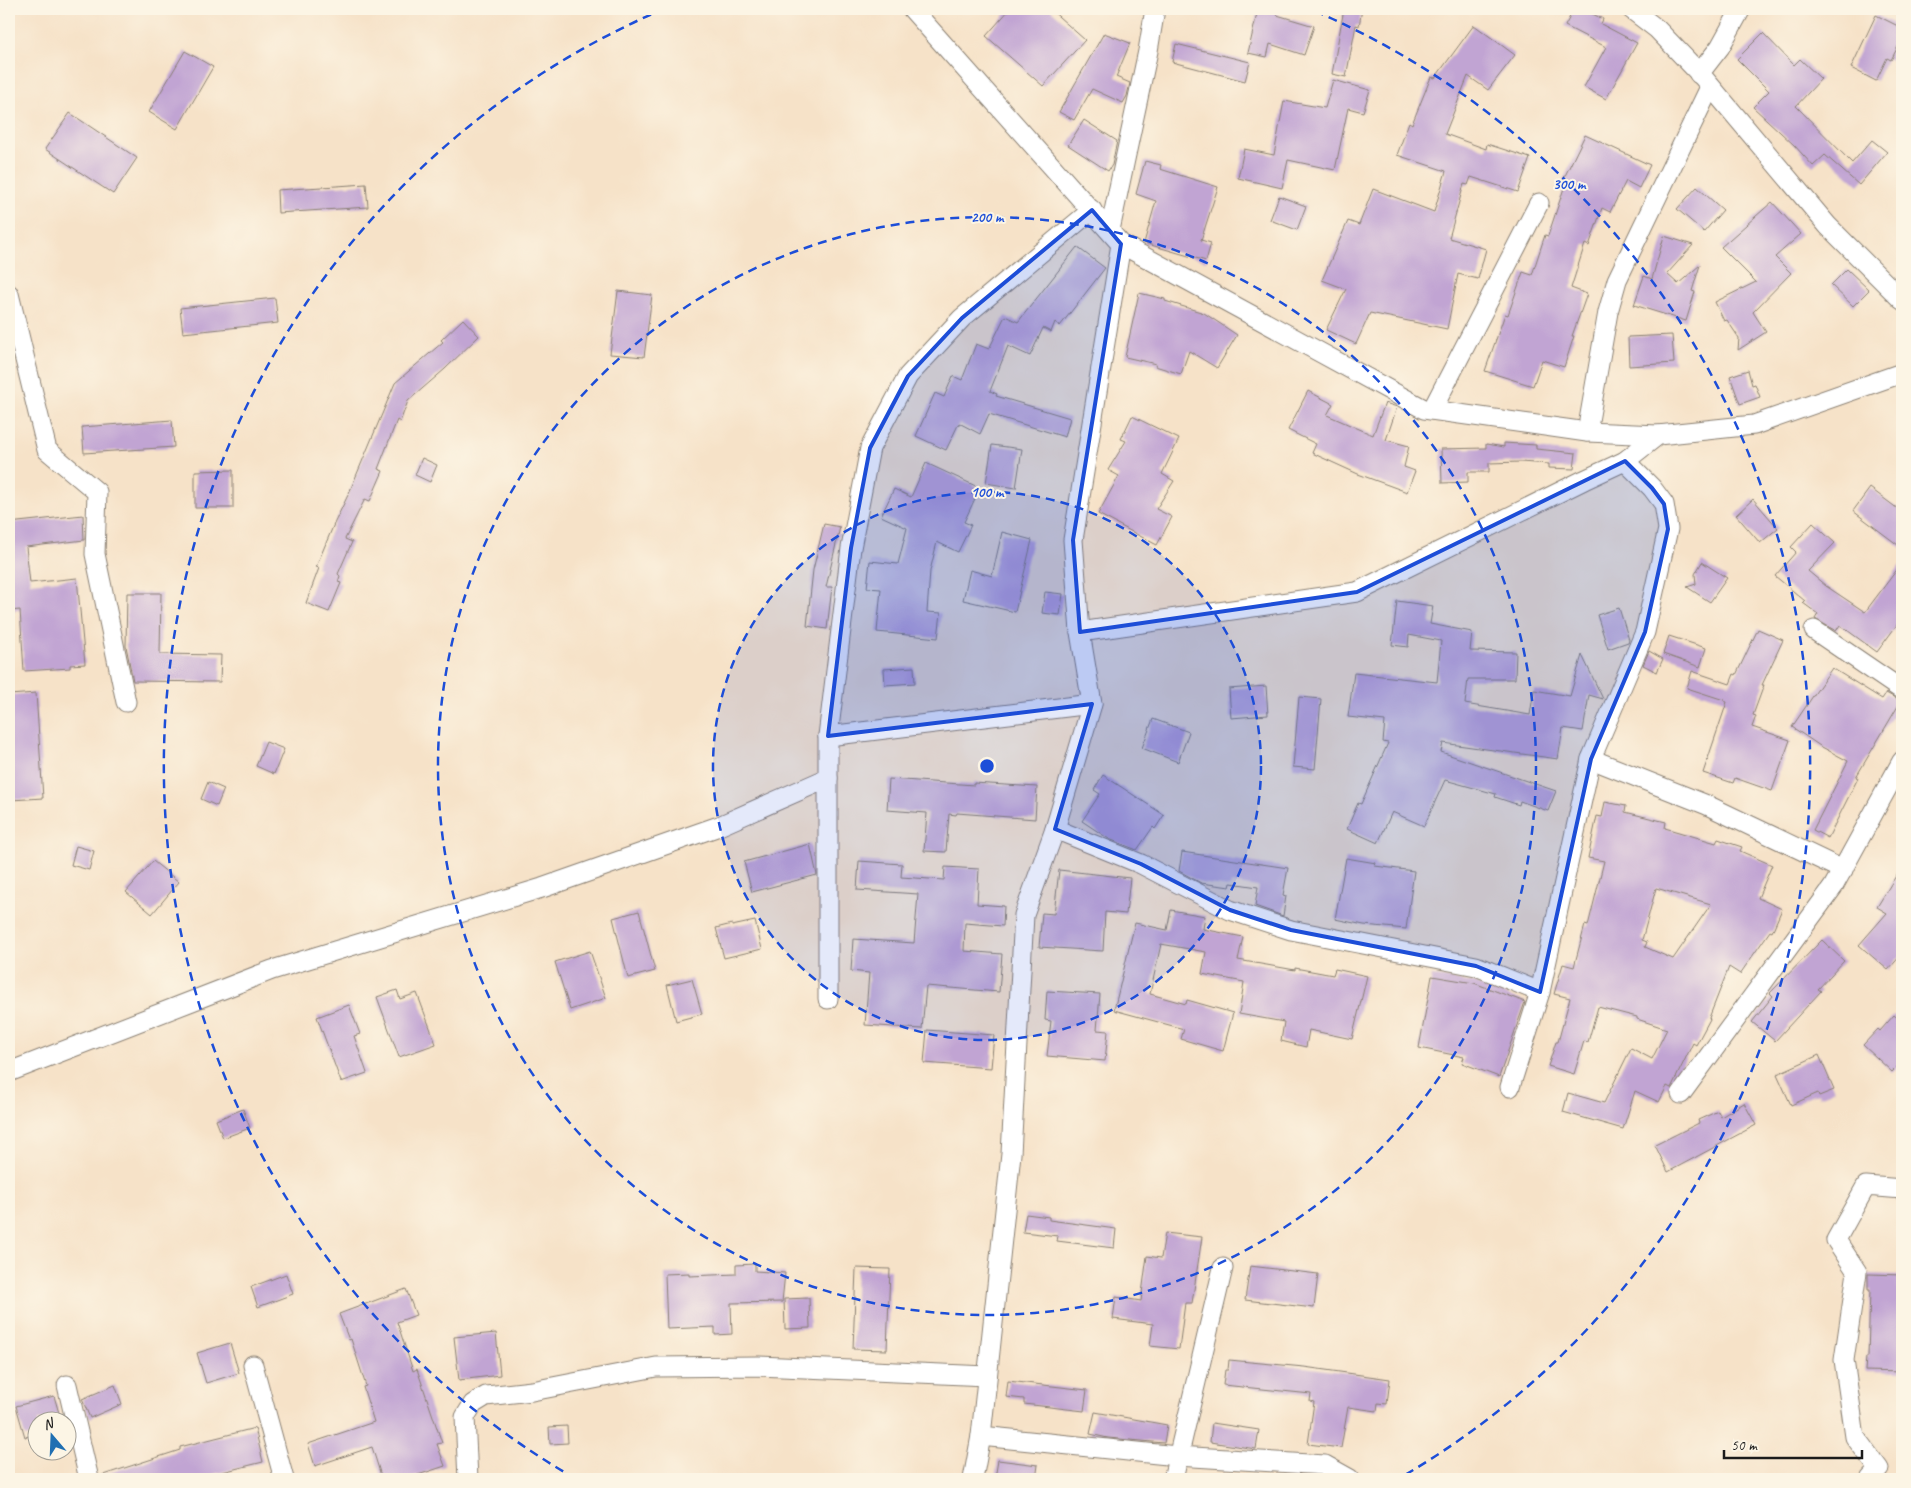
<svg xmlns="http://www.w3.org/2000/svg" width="1911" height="1488" font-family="Caveat,sans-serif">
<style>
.building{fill:#c1a4d3;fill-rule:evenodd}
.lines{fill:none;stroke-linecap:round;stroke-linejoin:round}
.minor-casing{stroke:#897f72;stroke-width:21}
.minor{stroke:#fff;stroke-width:19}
.marked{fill:#1d4ed8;fill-opacity:0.2;stroke:#1d4ed8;stroke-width:4;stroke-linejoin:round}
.ring{fill:none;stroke:#1d4ed8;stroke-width:2.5;stroke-dasharray:9 6}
.centre{fill:#1d4ed8;stroke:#fcf5e5;stroke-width:2.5}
.ring-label{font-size:15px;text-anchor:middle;font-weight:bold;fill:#1d4ed8;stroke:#fcf5e5;stroke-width:4;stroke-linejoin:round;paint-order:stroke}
</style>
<rect width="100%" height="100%" fill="#fcf5e5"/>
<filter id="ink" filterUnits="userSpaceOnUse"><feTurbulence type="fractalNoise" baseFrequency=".02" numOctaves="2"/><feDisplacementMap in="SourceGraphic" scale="10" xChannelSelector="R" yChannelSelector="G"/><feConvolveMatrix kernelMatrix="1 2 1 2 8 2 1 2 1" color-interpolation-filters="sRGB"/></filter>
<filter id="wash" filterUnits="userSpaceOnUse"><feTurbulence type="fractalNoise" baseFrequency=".0096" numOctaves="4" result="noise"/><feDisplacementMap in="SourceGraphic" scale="20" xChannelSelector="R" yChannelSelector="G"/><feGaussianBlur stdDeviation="1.12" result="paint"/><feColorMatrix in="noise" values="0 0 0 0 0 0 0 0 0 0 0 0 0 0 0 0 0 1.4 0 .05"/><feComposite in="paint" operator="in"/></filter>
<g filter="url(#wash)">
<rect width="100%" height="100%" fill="#f6e2c8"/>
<g id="blocks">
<g class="building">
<polygon points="1010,9 1050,9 1085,40 1043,86 986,36"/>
<polygon points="1258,9 1278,9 1277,15 1314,26 1304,55 1270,44 1267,57 1248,53"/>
<polygon points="1344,9 1362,9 1359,26 1356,25 1346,77 1332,74"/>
<polygon points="1574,9 1582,9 1603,19 1601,24 1637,43 1606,99 1584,87 1606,47 1565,26"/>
<polygon points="1876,15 1902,28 1902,39 1891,60 1887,58 1876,81 1851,68"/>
<polygon points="1474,25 1515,55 1488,90 1468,76 1445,134 1486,149 1487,144 1530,158 1518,192 1471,177 1468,185 1464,184 1449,238 1486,249 1478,279 1458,274 1447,329 1370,313 1356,344 1326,330 1346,289 1322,280 1348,221 1359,225 1373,189 1434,212 1446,171 1397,155 1409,122 1412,124 1431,77 1435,78"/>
<polygon points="1104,33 1130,43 1116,77 1130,83 1127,96 1123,103 1092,89 1074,120 1059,112"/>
<polygon points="1763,33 1794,65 1800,59 1821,79 1796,106 1852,163 1872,140 1887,152 1859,185 1825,155 1813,166 1794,145 1753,107 1769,91 1737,59"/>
<polygon points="1176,44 1250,62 1245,81 1172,62"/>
<polygon points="185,51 213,67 177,129 149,112"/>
<polygon points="1333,80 1370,90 1363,112 1348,108 1335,170 1288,160 1282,188 1238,178 1244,149 1274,155 1284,101 1325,108"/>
<polygon points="70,113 137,158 113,194 45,149"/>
<polygon points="1084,120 1117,141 1112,165 1108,171 1068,145"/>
<polygon points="1585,135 1650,165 1639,188 1626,181 1610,212 1602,208 1589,246 1585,244 1571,288 1587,294 1572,336 1574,336 1564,367 1542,360 1533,386 1485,371 1505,314 1508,315 1523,272 1532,275 1545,235 1548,236 1564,188 1560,186"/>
<polygon points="1145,161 1161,165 1160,169 1218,187 1201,240 1211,243 1206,261 1144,243 1156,201 1136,194"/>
<polygon points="366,184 368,207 278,213 277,190"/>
<polygon points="1697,187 1723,210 1704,232 1677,209"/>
<polygon points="1279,196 1306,206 1297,230 1270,220"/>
<polygon points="1772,202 1801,234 1775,257 1791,273 1753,312 1766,332 1738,350 1739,338 1727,320 1724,321 1715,302 1756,282 1721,247"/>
<polygon points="1664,236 1693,245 1667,274 1678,284 1700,265 1692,291 1695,292 1686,321 1634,305 1644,276 1652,279"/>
<polygon points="1077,247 1105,268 1060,326 1055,322 1051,332 1043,328 1030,356 1008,346 990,391 997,394 996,396 1070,418 1065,437 989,414 980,434 959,423 946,450 916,436 935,393 944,397 953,376 962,380 976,344 989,349 1005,316 1018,322"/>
<polygon points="1847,269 1869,290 1853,306 1831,285"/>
<polygon points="618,291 652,295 644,357 610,354"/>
<polygon points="1139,293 1165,299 1165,301 1204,313 1237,335 1217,368 1189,351 1181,374 1155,366 1156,364 1125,357"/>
<polygon points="275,298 278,323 183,333 180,308"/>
<polygon points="463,319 479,336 445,369 408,401 400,422 397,420 378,469 383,471 370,501 365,499 345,539 352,542 338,574 340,576 338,582 341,583 329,612 306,603 319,568 316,567 334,524 349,493 395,383 443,342 441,340"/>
<polygon points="1672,335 1674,363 1629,366 1628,337"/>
<polygon points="1748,370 1752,385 1755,384 1760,397 1740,404 1730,376"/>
<polygon points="1308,391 1333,404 1327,415 1373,435 1385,403 1397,407 1386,440 1409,446 1404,467 1415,471 1407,492 1358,474 1312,453 1316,444 1288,430"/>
<polygon points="1132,416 1179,439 1162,474 1174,481 1156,509 1172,517 1157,545 1098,514 1119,476 1108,470 1126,441 1121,439"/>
<polygon points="172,420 174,447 84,453 82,427"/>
<polygon points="1504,443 1536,445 1536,449 1576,453 1574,469 1549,468 1549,464 1520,462 1489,463 1489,472 1468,472 1468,482 1442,483 1441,449 1486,448 1486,444 1504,447"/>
<polygon points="992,445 1022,449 1016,488 986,483"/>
<polygon points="422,458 437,465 430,482 415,475"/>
<polygon points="926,463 980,488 964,522 971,525 958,552 937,542 930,571 927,612 941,613 938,638 877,632 881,589 867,588 870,561 898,564 907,528 881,516 894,489 911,497"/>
<polygon points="233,470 233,508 195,508 195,471"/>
<polygon points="1870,488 1902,512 1902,548 1853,511"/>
<polygon points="1753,499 1778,528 1760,543 1736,515"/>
<polygon points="83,515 84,540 26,547 30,583 77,578 85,664 70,665 70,668 24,671 20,610 9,611 9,523"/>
<polygon points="1813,523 1835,543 1808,571 1826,586 1865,612 1902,563 1902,618 1877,652 1840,625 1836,631 1815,619 1818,614 1803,603 1805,601 1775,576 1796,552 1791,547"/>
<polygon points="824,524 840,527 826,587 832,587 827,629 807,626 813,570"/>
<polygon points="1002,532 1032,540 1015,612 963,600 970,570 992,576"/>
<polygon points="1702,562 1727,578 1710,602 1687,587 1696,584 1695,574"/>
<polygon points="1045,592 1063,594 1060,615 1042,613"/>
<polygon points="127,593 161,593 160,654 221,655 220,682 133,681 126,646"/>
<polygon points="1397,601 1433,606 1430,624 1472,632 1470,651 1516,652 1515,679 1468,679 1465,704 1530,715 1534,690 1570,696 1582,655 1603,699 1589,695 1583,731 1563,728 1558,759 1443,743 1441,752 1556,791 1548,811 1520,801 1519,805 1495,797 1496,794 1445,780 1424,826 1392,812 1378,843 1347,829 1358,803 1361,804 1388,743 1383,742 1385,721 1348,717 1354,673 1437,682 1441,641 1409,635 1408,647 1392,645"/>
<polygon points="1619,608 1629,640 1628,642 1608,649 1597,615"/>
<polygon points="1758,629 1783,640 1762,685 1764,685 1753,715 1756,716 1752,727 1790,740 1772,791 1735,778 1733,783 1703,773 1727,702 1724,701 1724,700 1687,688 1692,671 1730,684 1734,674 1736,675"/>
<polygon points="1669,636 1706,648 1700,667 1663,654"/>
<polygon points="1649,651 1663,659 1657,672 1643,665"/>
<polygon points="914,667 915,683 885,685 884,669"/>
<polygon points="1832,668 1882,699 1886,693 1901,701 1856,777 1858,778 1828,838 1813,830 1848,761 1820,746 1792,727"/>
<polygon points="1266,686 1268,715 1231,718 1229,689"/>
<polygon points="36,693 43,798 11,800 11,791 9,791 9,695"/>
<polygon points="1299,697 1321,699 1315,769 1293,767"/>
<polygon points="1153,719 1189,732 1178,762 1142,748"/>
<polygon points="266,742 284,749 274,774 256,766"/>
<polygon points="1103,775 1164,815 1155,829 1153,827 1137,850 1109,839 1082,821 1100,794 1094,790"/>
<polygon points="889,779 974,785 974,783 1037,787 1035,819 957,813 956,815 949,814 946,852 924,851 927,813 887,810"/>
<polygon points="208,782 224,789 217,806 201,799"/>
<path d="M1605,802L1626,806L1625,812L1666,822L1665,828L1716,843L1718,839L1742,847L1740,851L1772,865L1758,898L1782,909L1772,932L1770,931L1740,974L1729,967L1709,1018L1710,1019L1696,1045L1693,1043L1671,1088L1667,1086L1659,1102L1635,1091L1623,1129L1563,1112L1568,1093L1604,1103L1631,1048L1652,1059L1667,1029L1637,1019V1017L1598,1007L1588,1042L1584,1041L1574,1074L1548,1066L1556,1042H1558L1570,998L1554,994L1563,964L1574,967L1585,925L1588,926L1604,861L1588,858L1597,816L1602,817ZM1656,888L1711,904L1673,959L1645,947L1647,942L1642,940Z"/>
<polygon points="810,844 817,875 752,892 744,862"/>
<polygon points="76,846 94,851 89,870 71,865"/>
<polygon points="1182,852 1288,868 1283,895 1286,896 1283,916 1255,906 1258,887 1231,883 1230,887 1201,883 1179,871"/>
<polygon points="1346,858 1376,863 1375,866 1414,871 1406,929 1364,925 1335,919"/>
<polygon points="153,861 179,882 152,914 126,892"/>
<polygon points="859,861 902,864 901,877 944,880 945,867 979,869 977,904 1004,906 1003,926 965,923 964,951 1002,954 999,992 926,986 922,1029 865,1025 869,973 851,971 853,939 914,943 918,894 857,890"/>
<polygon points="1902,866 1902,954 1888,970 1859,945 1887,913 1877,907"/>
<polygon points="1059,870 1130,878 1126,914 1105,912 1103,951 1039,947 1042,913 1054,914"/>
<polygon points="1171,910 1205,916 1203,929 1243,937 1238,960 1295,970 1295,968 1333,975 1335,969 1367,976 1352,1039 1309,1030 1306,1047 1281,1041 1284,1022 1239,1014 1244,982 1202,974 1206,952 1161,944 1150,994 1186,1004 1187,1000 1233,1013 1223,1051 1181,1039 1184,1029 1114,1010 1135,923 1167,930"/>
<polygon points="639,911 655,971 628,978 613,918"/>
<polygon points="755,921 762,949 724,958 716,928 732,924 732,926"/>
<polygon points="1822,940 1844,961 1818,989 1821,991 1775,1041 1752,1022 1773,996 1770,993"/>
<polygon points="590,951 606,998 570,1010 555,962"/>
<polygon points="1432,976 1474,983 1525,1002 1499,1077 1462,1063 1464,1057 1419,1048"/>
<polygon points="692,979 702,1014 676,1021 667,985"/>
<polygon points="397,990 400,999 417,993 436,1044 399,1057 377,997"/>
<polygon points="1047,991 1100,994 1097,1030 1108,1031 1105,1061 1047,1056 1051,1021 1045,1020"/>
<polygon points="349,1005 360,1034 354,1036 367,1073 341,1082 317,1017"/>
<polygon points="1894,1015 1902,1022 1902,1062 1892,1072 1863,1045 1878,1029 1880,1031"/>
<polygon points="927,1030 994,1035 991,1068 924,1063"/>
<polygon points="1819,1055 1834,1090 1819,1096 1818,1093 1791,1105 1777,1074"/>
<polygon points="1744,1103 1756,1125 1668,1172 1655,1145 1699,1123 1698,1120 1718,1111 1721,1117"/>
<polygon points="243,1109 250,1128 223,1138 216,1120"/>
<polygon points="1026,1214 1049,1217 1049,1220 1116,1229 1114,1248 1057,1241 1058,1236 1023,1232"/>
<polygon points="1165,1233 1202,1237 1192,1303 1185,1303 1179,1349 1150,1346 1153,1324 1113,1319 1116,1297 1141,1301 1147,1256 1161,1258"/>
<polygon points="755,1264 755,1271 785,1273 782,1302 731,1303 732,1334 715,1335 715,1327 667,1329 665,1274 689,1273 689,1276 736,1274 736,1265"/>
<polygon points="1250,1266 1318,1274 1314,1308 1245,1300"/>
<polygon points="856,1268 890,1269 887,1350 853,1349"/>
<polygon points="286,1274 293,1294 258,1307 251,1287"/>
<polygon points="1868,1274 1902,1275 1902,1372 1865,1371 1866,1357 1868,1357 1870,1290 1868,1290"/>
<polygon points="406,1289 416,1315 397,1322 413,1371 417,1369 442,1443 437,1444 445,1466 406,1479 382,1479 372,1447 315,1466 308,1444 374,1422 363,1387 366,1386 351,1339 349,1340 339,1314"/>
<polygon points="809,1298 810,1328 785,1329 784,1299"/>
<polygon points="496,1333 500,1375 459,1380 454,1337"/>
<polygon points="230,1343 239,1373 206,1383 197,1353"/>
<polygon points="1229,1360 1304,1367 1390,1379 1387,1404 1378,1403 1377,1411 1348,1407 1341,1448 1308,1444 1314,1402 1310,1401 1311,1394 1223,1385 1225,1370 1228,1370"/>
<polygon points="1008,1381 1087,1390 1084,1411 1024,1404 1024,1399 1006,1397"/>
<polygon points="115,1385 122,1404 90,1418 82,1399"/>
<polygon points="54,1396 61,1420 38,1420 38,1434 25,1437 16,1406"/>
<polygon points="1095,1412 1167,1425 1164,1443 1108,1438 1090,1434"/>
<polygon points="1212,1423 1259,1430 1256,1449 1210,1442"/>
<polygon points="567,1426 568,1443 550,1444 549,1427"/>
<polygon points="255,1428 263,1462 194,1479 100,1479 100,1476 180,1450 180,1447"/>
<polygon points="998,1460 1038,1465 1036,1479 995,1479"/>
</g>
</g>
</g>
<g filter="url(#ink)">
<use href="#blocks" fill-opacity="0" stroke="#897f72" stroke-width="1"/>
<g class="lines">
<g class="minor-casing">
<g id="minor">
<polyline points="912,9 1121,244 1424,409 1587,432 1658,435 1754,425 1902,373"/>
<polyline points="1631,9 1657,29 1702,76 1828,226 1902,300"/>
<polyline points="1699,74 1720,47 1741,9"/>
<polyline points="1110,230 1148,51 1155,9"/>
<polyline points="9,294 47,450 97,492 95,554 126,702"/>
<polyline points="1432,410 1539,203"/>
<polyline points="1587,432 1608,312 1617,280 1710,87"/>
<polyline points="1814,630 1902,690"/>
<polyline points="1080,632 1357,592 1584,480 1625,461 1658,435"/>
<polyline points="828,736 1092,704"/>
<polyline points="1591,759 1707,805 1843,870"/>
<polyline points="1055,829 1141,864 1230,910 1291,930 1476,966 1540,992"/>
<polyline points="828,999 828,736 851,548 870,448 908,376 962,318 1092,210"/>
<polyline points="9,1072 272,970 542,888 719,826 828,778"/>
<polyline points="1510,1087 1540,992 1591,759 1645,632 1668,529 1664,504 1652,488 1625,461"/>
<polyline points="1681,1094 1833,887 1902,761"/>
<polyline points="253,1365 284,1479"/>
<polyline points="67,1385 89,1479"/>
<polyline points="981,1436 1011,1154 1024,915 1055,829 1092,704 1080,632 1073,540 1121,244"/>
<polyline points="468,1479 465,1417 473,1404 486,1396 532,1391 656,1367 759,1366 987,1376"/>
<polyline points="973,1479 981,1436 1177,1456 1325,1465 1350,1479"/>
<polyline points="1173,1479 1223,1268"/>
<polyline points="1870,1479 1879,1469 1855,1437 1844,1360 1857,1272 1836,1240 1866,1186 1902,1189"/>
</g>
</g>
<use href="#minor" class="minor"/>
</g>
</g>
<path class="marked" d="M1092,210L1121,244L1073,540L1080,632L1357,592L1625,461L1652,488L1664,504L1668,529L1645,632L1591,759L1540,992L1476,966L1291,930L1230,910L1141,864L1055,829L1092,704L828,736L851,548L870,448L908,376L962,318Z"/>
<circle cx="987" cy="766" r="274" fill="#1d4ed8" fill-opacity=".12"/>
<g class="ring">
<circle cx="987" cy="766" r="274"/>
<circle cx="987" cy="766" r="549"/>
<path d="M576 1479A823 823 0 0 1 659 11M1315 11A823 823 0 0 1 1398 1479"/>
</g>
<circle cx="987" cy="766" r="8" class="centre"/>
<g class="ring-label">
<text x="1569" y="189">300 m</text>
<text x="987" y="222">200 m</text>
<text x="987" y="497">100 m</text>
</g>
<rect width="1911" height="1488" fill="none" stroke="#fcf5e5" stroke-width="30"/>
<g transform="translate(52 1436) rotate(341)"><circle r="24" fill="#fcf5e5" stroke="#a29e95"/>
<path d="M0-4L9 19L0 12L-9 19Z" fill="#1f6fb2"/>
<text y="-8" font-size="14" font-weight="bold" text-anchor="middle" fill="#1c1c1c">N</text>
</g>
<path d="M1724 1450v8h138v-8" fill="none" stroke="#1c1c1c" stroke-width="2.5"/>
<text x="1731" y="1450" font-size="15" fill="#1c1c1c" stroke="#fcf5e5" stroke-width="4" paint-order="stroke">50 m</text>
</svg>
